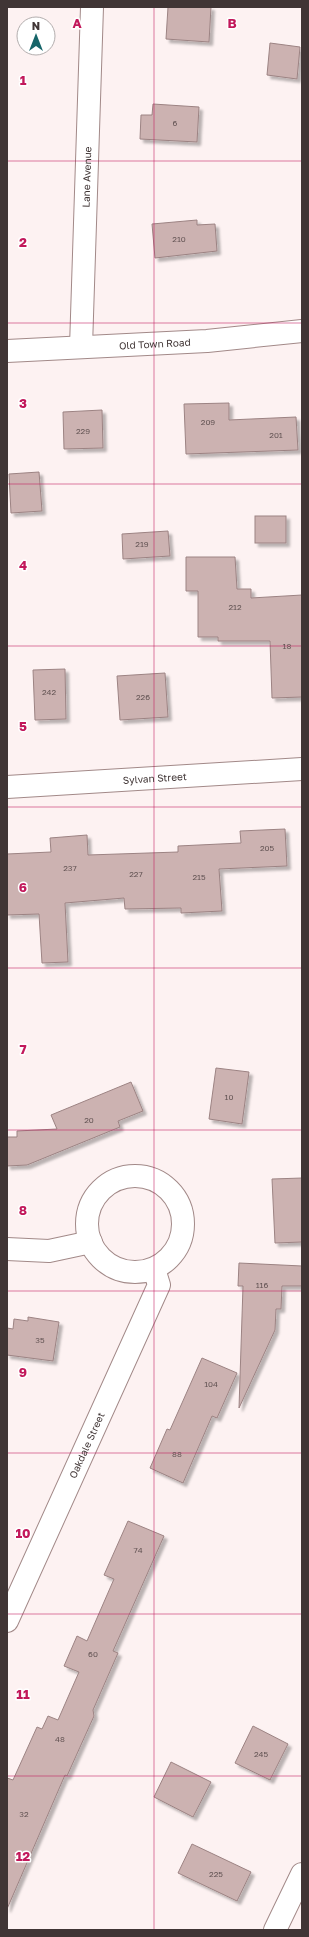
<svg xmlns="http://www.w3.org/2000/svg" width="309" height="1937" font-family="'Golos Text',sans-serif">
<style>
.building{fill:#ccb2b1;stroke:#9c8383;filter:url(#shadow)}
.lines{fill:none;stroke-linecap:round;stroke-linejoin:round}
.minor-casing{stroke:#a28988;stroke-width:24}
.major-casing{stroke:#a28988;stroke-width:24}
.minor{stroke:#fff;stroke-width:22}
.major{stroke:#fff;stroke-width:22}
.grid{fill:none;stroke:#c2185b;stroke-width:1;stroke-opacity:0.55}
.labels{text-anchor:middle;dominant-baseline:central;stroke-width:3;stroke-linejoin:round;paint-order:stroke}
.number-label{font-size:8px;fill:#635454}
.street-label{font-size:10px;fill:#403535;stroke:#fff}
.grid-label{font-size:13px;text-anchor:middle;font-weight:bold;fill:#c2185b;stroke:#fff;stroke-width:3;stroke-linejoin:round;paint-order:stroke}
</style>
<defs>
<filter id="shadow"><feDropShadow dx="3.5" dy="3.5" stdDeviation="1" flood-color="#0004"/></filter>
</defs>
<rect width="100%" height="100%" fill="#fdf2f2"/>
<g class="building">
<polygon points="168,7 211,7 209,42 166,39"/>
<polygon points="270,43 300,47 297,79 267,75"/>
<polygon points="153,104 199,107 197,142 140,139 141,115 152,115"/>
<polygon points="197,220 197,225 215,224 217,251 155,258 152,224"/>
<polygon points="229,403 229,420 296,417 298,450 186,454 184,404"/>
<polygon points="102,410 103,448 64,449 63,412"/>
<polygon points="39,472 42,511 11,513 9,474"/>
<rect x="255" y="516" width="31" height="27"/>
<polygon points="168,531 170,556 123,559 122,534"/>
<polygon points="186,557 235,557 237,589 251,589 251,598 302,595 302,697 272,698 270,641 218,641 218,637 198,637 198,591 186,591"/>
<polygon points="65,669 66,719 35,720 33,670"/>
<polygon points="165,673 168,717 120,720 117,676"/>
<polygon points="285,829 287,866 219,869 222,911 181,913 181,908 125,909 124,898 65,903 68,962 42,963 39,914 7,915 7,854 51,852 50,838 87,835 88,855 178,852 178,846 241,843 240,831"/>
<polygon points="216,1068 249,1072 242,1124 209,1119"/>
<polygon points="131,1082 143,1111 118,1121 120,1127 27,1165 7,1166 7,1137 17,1137 17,1131 57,1129 51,1115"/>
<polygon points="302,1178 302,1242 275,1243 272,1179"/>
<polygon points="239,1263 302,1266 302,1286 282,1286 281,1309 276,1309 275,1330 239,1408 243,1286 238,1286"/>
<polygon points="28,1317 59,1322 53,1361 7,1355 7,1328 13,1329 14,1319 28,1321"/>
<polygon points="202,1358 237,1373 217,1418 212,1416 183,1483 150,1468 167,1429 170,1430"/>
<polygon points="128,1521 164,1536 113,1651 118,1653 93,1710 94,1716 67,1776 65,1775 7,1909 7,1778 13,1780 37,1727 42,1729 48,1716 58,1720 79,1672 64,1666 77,1636 87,1641 114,1579 104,1575"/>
<polygon points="253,1726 288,1744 270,1780 235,1763"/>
<polygon points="171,1762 211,1782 193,1817 154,1797"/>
<polygon points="192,1844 251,1872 237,1901 178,1873"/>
</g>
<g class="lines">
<g class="minor-casing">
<g id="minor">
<path id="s1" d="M81,347L92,7"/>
<path id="s2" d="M7,787L302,769"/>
<circle cx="135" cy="1224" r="48"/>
<polyline points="7,1249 49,1251 91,1242"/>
<path id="s3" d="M7,1621L159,1285L154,1269"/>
<polyline points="275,1930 302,1874"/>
</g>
</g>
<g class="major-casing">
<g id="major">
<path id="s4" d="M7,351L207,341L302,331"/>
</g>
</g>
<use href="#minor" class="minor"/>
<use href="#major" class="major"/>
</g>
<path class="grid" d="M154,7V1930M7,161H302M7,323H302M7,484H302M7,646H302M7,807H302M7,968H302M7,1130H302M7,1291H302M7,1453H302M7,1614H302M7,1776H302"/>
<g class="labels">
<g class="number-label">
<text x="175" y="123">6</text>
<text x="179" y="239">210</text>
<text x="208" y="422">209</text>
<text x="83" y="431">229</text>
<text x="276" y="435">201</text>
<text x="142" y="544">219</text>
<text x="235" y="607">212</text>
<text x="287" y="646">18</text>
<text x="49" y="692">242</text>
<text x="143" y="697">226</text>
<text x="267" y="848">205</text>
<text x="70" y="868">237</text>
<text x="136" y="874">227</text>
<text x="199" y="877">215</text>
<text x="229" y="1097">10</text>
<text x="89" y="1120">20</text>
<text x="262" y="1285">116</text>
<text x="40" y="1340">35</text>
<text x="211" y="1384">104</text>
<text x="177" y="1454">88</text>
<text x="138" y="1550">74</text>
<text x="93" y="1654">60</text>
<text x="60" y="1739">48</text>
<text x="261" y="1754">245</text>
<text x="24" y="1814">32</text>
<text x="216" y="1874">225</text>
</g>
<g class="street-label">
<text stroke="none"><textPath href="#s1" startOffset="170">Lane Avenue</textPath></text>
<text stroke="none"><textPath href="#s4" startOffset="148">Old Town Road</textPath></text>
<text stroke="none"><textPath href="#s2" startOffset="148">Sylvan Street</textPath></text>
<text stroke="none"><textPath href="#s3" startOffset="193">Oakdale Street</textPath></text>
</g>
</g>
<g class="grid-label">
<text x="77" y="28">A</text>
<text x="232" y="28">B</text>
<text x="23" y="85">1</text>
<text x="23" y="247">2</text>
<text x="23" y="408">3</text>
<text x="23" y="570">4</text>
<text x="23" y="731">5</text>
<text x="23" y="892">6</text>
<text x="23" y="1054">7</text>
<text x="23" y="1215">8</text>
<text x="23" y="1377">9</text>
<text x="23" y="1538">10</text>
<text x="23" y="1699">11</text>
<text x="23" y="1861">12</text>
</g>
<rect width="309" height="1937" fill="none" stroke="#403535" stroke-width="16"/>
<g transform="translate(36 36)"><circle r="19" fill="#ffffff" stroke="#b3aeae"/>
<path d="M0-3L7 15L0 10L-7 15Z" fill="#166569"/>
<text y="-6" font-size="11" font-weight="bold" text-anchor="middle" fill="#403535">N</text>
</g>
</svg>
